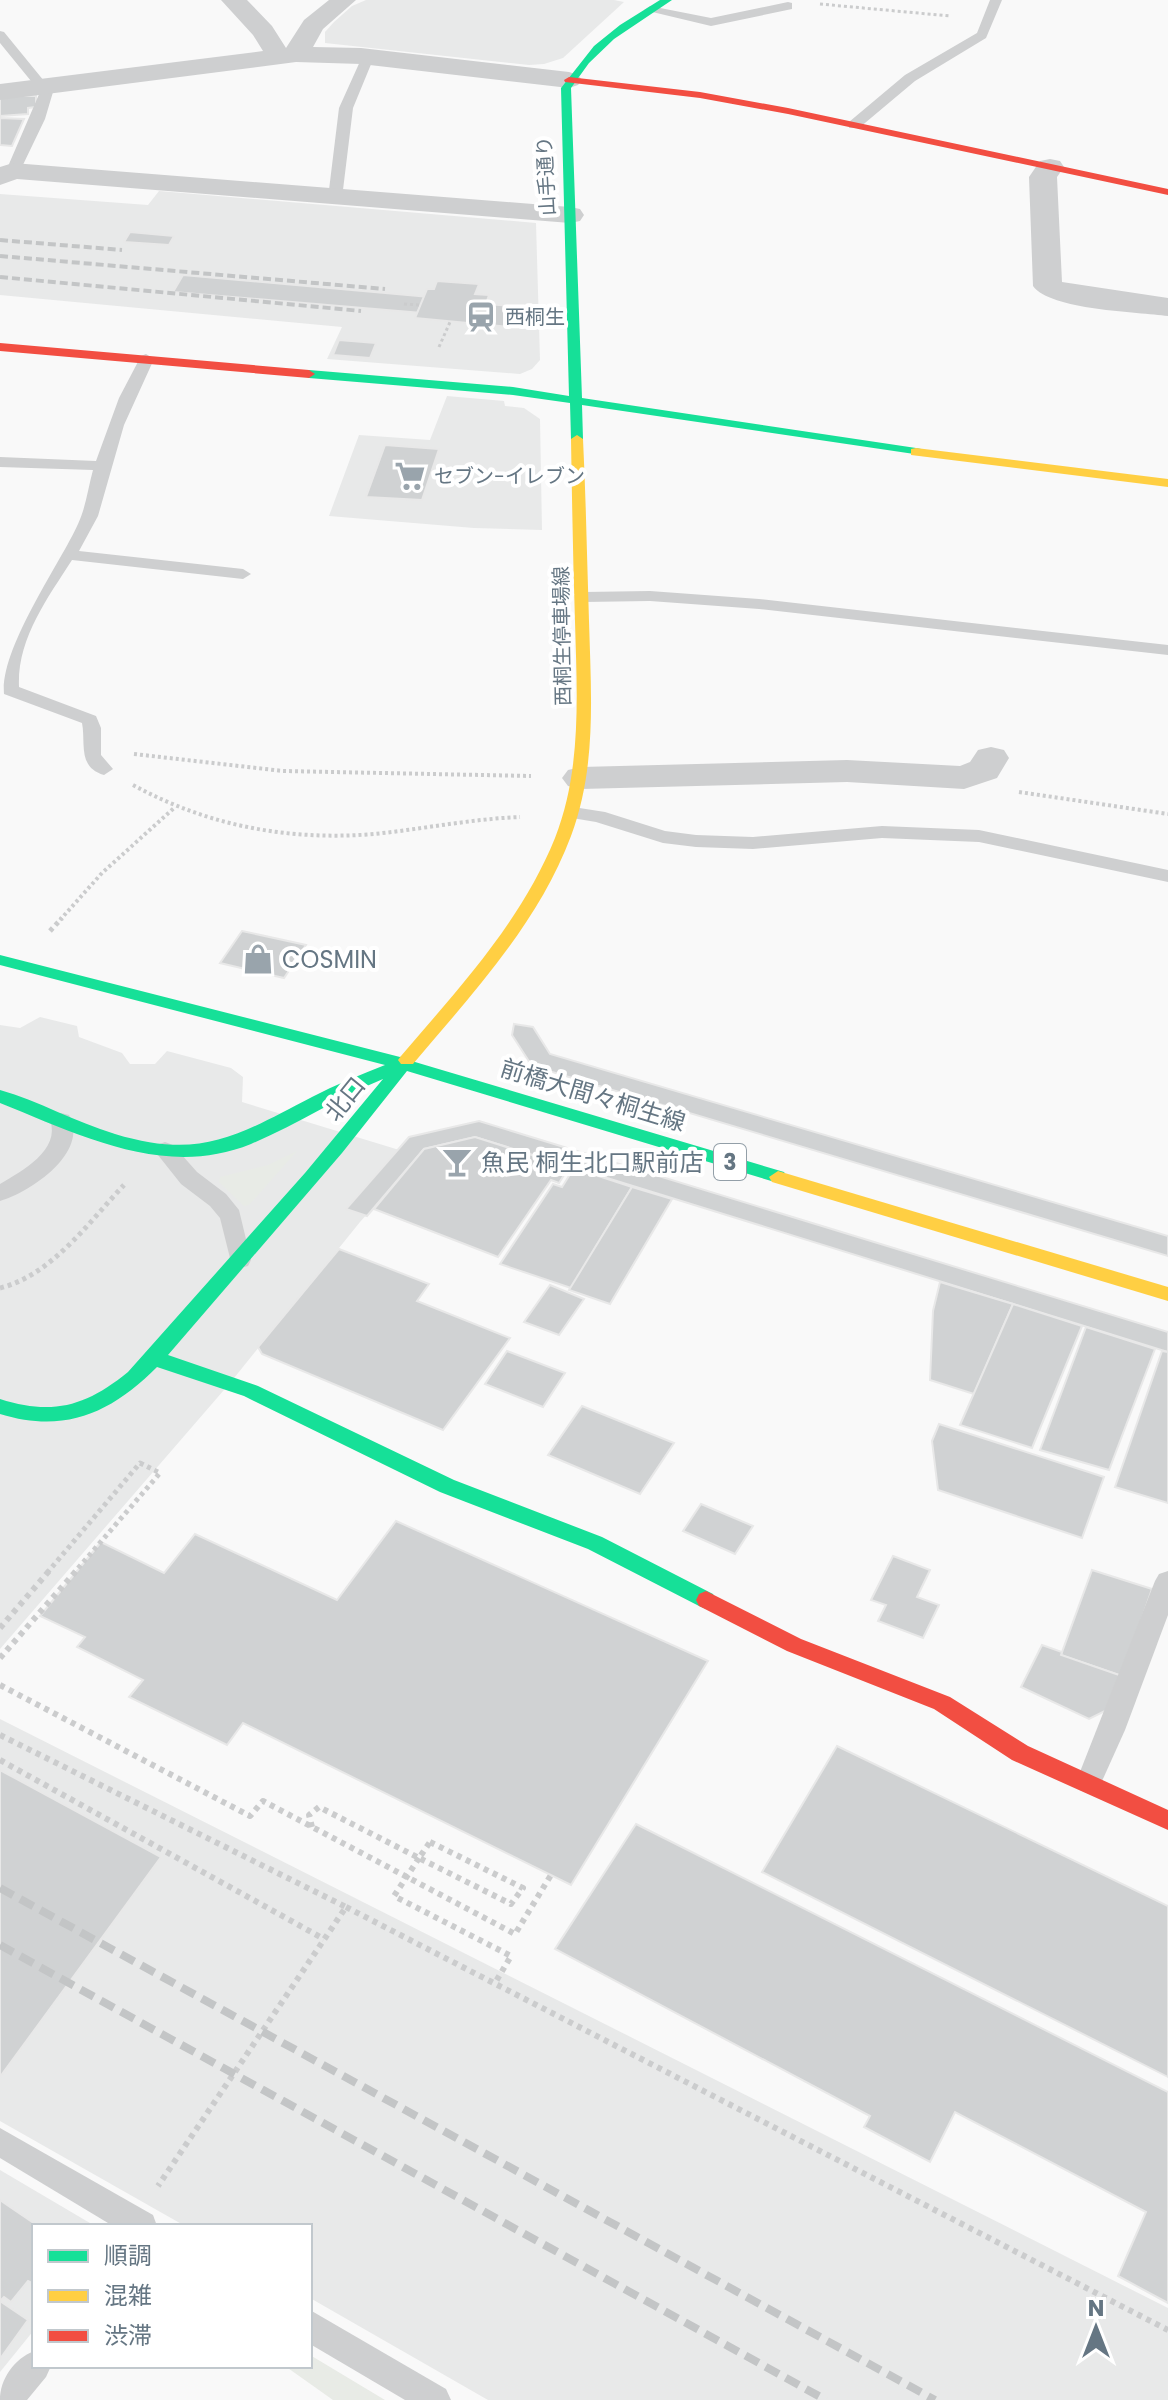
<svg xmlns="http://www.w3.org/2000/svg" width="1168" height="2400" font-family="Poppins,'Noto Sans JP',sans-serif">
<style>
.built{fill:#e8e9e9}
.green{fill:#e8ebe6}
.building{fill:#d0d2d3;stroke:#e8e8e8;stroke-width:2}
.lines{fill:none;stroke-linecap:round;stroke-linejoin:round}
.path-far3{stroke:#cbcccd;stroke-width:3;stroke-dasharray:3 3;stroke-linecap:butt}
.path-far2{stroke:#cbcccd;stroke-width:4;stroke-dasharray:3 3;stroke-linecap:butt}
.path-far1{stroke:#cbcccd;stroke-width:5;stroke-dasharray:4 4;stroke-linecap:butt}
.path{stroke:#cbcccd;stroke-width:6;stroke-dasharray:5 5;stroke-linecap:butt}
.lane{fill:#cecfd0;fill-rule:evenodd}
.street{fill:#cecfd0;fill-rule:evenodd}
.fast{fill:#16e098;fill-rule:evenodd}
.slow{fill:#ffcf43;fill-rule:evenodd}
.jam{fill:#f24e42;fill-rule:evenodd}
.rail-far1{stroke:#c3c5c6;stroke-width:4;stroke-dasharray:8 4;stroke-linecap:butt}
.rail{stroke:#c3c5c6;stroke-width:8;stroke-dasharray:15 8;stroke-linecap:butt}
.labels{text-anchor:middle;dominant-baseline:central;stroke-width:8;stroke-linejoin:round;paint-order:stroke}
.far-street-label{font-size:20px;fill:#657683;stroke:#fff}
.far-poi-label{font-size:20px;fill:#657683;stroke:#fff;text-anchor:start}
.shield{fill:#fff;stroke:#939fa8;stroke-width:2}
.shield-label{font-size:22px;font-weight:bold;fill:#657683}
.poi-label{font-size:24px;fill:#657683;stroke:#fff;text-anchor:start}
.street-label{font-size:24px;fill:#657683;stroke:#fff}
</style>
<rect width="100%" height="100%" fill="#f9f9f9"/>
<g class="built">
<polygon points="366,0 614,0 624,2 563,58 544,64 529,65 325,43 325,32 334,22 352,6"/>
<polygon points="159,191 536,223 540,360 532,369 520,374 327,359 342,327 0,295 0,194 148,205"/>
<polygon points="447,396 504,401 505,406 524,408 540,419 542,530 474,528 329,516 359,435 430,440"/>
<polygon points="40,1017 77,1026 79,1037 122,1053 130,1064 155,1064 167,1051 231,1068 243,1077 242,1102 419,1156 360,1222 230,1383 0,1649 0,1025 20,1028"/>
<polygon points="0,1719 1168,2308 1168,2400 488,2400 310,2298 310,2226 185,2226 0,2121"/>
<polygon points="0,2170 95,2226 34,2226 34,2330 0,2372"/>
</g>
<g class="green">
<polygon points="297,1151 249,1205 244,1206 219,1182 220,1177 268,1165"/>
<polygon points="310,2355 385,2400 333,2400 285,2366 310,2366"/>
</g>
<g class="building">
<polygon points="0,96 36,96 36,107 28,108 28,114 0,116"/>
<polygon points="0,118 24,119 12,146 0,145"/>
<polygon points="130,232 174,236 169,245 124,242"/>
<polygon points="183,275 430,297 422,313 173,292"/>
<polygon points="437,281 479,284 475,294 489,295 486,304 529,307 521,328 415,318 427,289 434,289"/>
<polygon points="339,340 376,343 370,358 333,355"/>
<polygon points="385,445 439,449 422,500 366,497"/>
<polygon points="242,931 306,945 284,978 220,963"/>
<polygon points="514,1024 533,1027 550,1054 1168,1236 1168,1256 532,1066 512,1035"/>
<polygon points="479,1121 1168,1332 1168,1352 475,1137 424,1149 367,1216 346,1209 409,1137"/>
<polygon points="475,1137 569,1167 559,1183 551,1180 498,1257 374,1209 424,1149"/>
<polygon points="574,1168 632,1187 571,1288 500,1264 553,1184 562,1187"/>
<polygon points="632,1187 672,1199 610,1304 569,1290"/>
<polygon points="339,1249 429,1284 417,1301 510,1338 443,1430 262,1354 258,1347"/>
<polygon points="940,1282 1013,1304 974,1394 930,1380 933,1311"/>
<polygon points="550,1285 584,1299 559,1335 524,1322"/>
<polygon points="1013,1304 1082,1326 1032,1448 960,1425"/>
<polygon points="1086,1327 1155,1349 1109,1470 1040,1450"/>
<polygon points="507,1351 565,1373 543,1407 485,1384"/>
<polygon points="1162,1351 1168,1352 1168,1503 1115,1487"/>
<polygon points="582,1406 674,1443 640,1494 548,1455"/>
<polygon points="939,1424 1104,1477 1082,1538 938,1490 932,1441"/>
<polygon points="701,1504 753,1526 735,1554 683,1531"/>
<polygon points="396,1521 708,1661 571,1885 243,1723 227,1745 129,1697 143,1680 77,1647 85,1637 40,1616 101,1542 164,1573 195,1534 337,1600"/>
<polygon points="893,1556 930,1570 917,1597 939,1605 923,1638 878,1621 886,1605 871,1600"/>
<polygon points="1092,1570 1152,1589 1122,1676 1061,1655"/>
<polygon points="1042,1645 1062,1652 1061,1655 1122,1676 1109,1709 1089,1719 1021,1687"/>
<polygon points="837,1746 1168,1906 1168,2077 762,1872"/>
<polygon points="0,1770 161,1857 0,2077"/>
<polygon points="636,1824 1168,2092 1168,2303 1118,2276 1146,2212 955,2112 930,2162 864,2127 870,2116 555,1949"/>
<polygon points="0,2200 38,2226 34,2226 34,2284 28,2281 11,2302 4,2297 0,2301"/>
<polygon points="0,2301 28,2320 0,2359"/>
</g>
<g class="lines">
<g class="path-far3">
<polyline points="820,4 950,16"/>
<polyline points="404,304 420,305"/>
<polyline points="439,347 450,322"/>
</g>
<g class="path-far2">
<polyline points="134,754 283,771 531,776"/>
<path d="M133,785C208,826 289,841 374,834C423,829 471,819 520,817"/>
<polyline points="1019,792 1168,814"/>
<polyline points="60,920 102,873 174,808"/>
</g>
<g class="path-far1">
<polyline points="50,931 62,918"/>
<path d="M0,1288C52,1275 89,1222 124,1185"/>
<polyline points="47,1573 140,1463 160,1473 74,1573"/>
</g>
<g class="path">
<polyline points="0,1628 49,1571"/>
<polyline points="0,1658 76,1571"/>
<polyline points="0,1685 250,1816 263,1801 515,1934 551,1875"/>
<polyline points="0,1735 346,1907 158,2186"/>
<polyline points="0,1760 324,1939"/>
<polyline points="312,1827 309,1815 319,1807 419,1858"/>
<polygon points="430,1842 523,1888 511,1904 419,1858"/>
<polyline points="419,1858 394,1896 511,1956 495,1983"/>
<polyline points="346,1907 1168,2330"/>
</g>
<g class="lane">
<polygon points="990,0 1002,0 986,38 915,81 859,128 849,128 849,122 905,75 977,33"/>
<polygon points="788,2 792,3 792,9 711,26 644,10 650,6 711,18"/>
<polygon points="0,31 4,32 53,92 45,119 20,171 13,175 6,171 40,92 0,43"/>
<polygon points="368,53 374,57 353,108 342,198 335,202 328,198 339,108 362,57"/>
<path d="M146,354L154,359L124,425L98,516L79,551L243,569L251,574L243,579L72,560C47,599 17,639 19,687L96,716L101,728V755L113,769L104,775C77,767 86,743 82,723L4,694C0,648 60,564 78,524C86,507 88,488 93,470L0,467V457L96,461L119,398L141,356Z"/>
<polygon points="650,591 759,599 1168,645 1168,655 759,609 650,601 584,602 575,597 584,592"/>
<polygon points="573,807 605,812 665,831 696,835 753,837 882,826 979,830 1168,870 1168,882 979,842 882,838 753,849 696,847 663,843 596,822 566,817 564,813"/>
<path d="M61,1113L69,1115C90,1152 31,1192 0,1201V1184C22,1171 61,1150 50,1120L53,1115Z"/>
<polygon points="165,1142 173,1145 197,1172 226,1194 239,1210 251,1260 248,1266 240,1268 232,1266 220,1218 210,1206 181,1184 154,1150 157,1145"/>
<polygon points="1168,1571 1168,1615 1125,1730 1098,1790 1089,1794 1080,1790 1076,1782 1155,1581 1159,1574"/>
<polygon points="0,2128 153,2215 157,2226 113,2226 0,2158"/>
<polygon points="310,2310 446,2389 451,2400 405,2400 310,2344"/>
<path d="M34,2351V2366H51L46,2377L27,2400H0C0,2379 14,2359 34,2351Z"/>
</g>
<g class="street">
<polygon points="221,0 247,0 272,26 286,48 304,20 329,0 356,0 323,29 313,47 361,48 569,72 578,75 582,80 578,85 569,88 361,64 296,62 0,100 0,84 263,51 253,35"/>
<path d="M1050,159L1060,161L1064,167L1057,177L1062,282L1168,298V316C1138,312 1050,310 1033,286L1029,177L1040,161Z"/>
<polygon points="13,163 570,207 580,209 584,215 580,221 570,223 17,179 0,185 0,167"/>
<polygon points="991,747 1004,750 1009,758 997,778 964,789 847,782 581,789 568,786 562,778 568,770 581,767 847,760 960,766 970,762 978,750"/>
</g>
<g class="fast">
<polygon points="660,0 672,0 614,39 589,63 571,88 582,398 916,448 921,449 921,455 582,405 583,439 577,443 571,439 570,403 513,395 309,378 303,374 309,370 513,387 569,396 561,88 594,46 620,25"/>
<path d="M0,955L400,1057L407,1054L413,1056L415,1062L784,1172L787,1177L778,1183L407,1071L342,1153L168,1355L258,1386L454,1480L602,1537L713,1594L716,1600L713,1606L706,1609L699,1606L588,1549L440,1492L244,1396L157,1367C111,1413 65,1434 0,1414V1399C53,1416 86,1406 128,1372L305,1173L383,1079C337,1098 296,1125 251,1144C165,1179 80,1135 0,1103V1090C39,1101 75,1122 115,1134C201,1160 237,1136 312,1097C335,1085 360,1075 385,1065L0,965Z"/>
</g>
<g class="slow">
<path d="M577,435L583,439C586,500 587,560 589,621C591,693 597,767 571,836C538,924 472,994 413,1064H401L398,1060L401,1056C459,988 521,922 555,838C582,769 577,694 575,622C573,561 572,500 571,439Z"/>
<polygon points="916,448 1168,479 1168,487 911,455 911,449"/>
<polygon points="778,1171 1168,1287 1168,1301 772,1182 769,1177"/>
</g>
<g class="jam">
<polygon points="569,77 700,92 788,108 1168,189 1168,195 788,114 700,98 565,82 564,80"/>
<polygon points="0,343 309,370 315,374 309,378 0,351"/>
<polygon points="706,1591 801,1639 950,1697 1028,1746 1168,1810 1168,1830 1012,1760 934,1709 787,1651 699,1606 696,1600 699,1594"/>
</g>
<g class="rail-far1">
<polyline points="0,240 122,250"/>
<polyline points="0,256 385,289"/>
<polyline points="0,277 361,311"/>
</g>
<g class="rail">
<polyline points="0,1888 935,2400"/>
<polyline points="0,1945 826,2400"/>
</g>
</g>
<defs>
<g id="station-bare" transform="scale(2.4)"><path d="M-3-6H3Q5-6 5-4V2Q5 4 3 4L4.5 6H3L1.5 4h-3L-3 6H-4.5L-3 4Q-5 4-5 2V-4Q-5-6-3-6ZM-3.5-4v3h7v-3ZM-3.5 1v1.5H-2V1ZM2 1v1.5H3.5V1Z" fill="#99a4ac" stroke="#fff" stroke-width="2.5" paint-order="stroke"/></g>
<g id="supermarket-bare" transform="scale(2.4)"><path d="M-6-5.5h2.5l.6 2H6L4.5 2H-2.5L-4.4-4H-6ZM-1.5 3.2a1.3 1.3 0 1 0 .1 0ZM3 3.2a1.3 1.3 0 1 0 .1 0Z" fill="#99a4ac" stroke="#fff" stroke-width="2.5" paint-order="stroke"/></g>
<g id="shop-bare" transform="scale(2.4)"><path d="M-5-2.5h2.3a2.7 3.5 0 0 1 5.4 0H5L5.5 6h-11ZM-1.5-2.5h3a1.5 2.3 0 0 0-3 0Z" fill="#99a4ac" stroke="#fff" stroke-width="2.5" paint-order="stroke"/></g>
<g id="bar-bare" transform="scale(2.4)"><path d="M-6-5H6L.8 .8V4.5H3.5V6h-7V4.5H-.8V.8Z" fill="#99a4ac" stroke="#fff" stroke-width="2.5" paint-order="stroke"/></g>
</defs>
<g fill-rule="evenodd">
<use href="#station-bare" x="481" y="317"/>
<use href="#supermarket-bare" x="410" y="476"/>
<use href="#shop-bare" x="258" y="959"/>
<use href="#bar-bare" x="457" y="1162"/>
</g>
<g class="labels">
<g class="far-street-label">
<text transform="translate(546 176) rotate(-93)">山手通り</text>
<text transform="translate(562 636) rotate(-91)">西桐生停車場線</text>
</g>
<g class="far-poi-label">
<text x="505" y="317">西桐生</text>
<text x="434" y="476">セブン-イレブン</text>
</g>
<rect class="shield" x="714" y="1144" width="32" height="36" rx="6"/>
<g class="shield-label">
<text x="730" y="1162">3</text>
</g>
<g class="poi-label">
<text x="282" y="959">COSMIN</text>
<text x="481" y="1162">魚民 桐生北口駅前店</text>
</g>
<g class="street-label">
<text transform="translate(593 1095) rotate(17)">前橋大間々桐生線</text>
<text transform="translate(345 1099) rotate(-51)">北口</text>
</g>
</g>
<rect x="32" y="2224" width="280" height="144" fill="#ffffff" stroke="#c1c8cd" stroke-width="2"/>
<rect x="48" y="2250" width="40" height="12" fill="#16e098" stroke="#c1c8cd" stroke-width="2"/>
<text x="104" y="2264" font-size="24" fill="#657683">順調</text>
<rect x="48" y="2290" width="40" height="12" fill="#ffcf43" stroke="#c1c8cd" stroke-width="2"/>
<text x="104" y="2304" font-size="24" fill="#657683">混雑</text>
<rect x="48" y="2330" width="40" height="12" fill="#f24e42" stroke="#c1c8cd" stroke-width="2"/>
<text x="104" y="2344" font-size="24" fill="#657683">渋滞</text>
<g transform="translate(1096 2328)" stroke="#ffffff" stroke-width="6" paint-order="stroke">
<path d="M0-6L14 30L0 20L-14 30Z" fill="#657683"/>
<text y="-12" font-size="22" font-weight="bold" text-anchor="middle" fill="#657683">N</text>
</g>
</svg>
